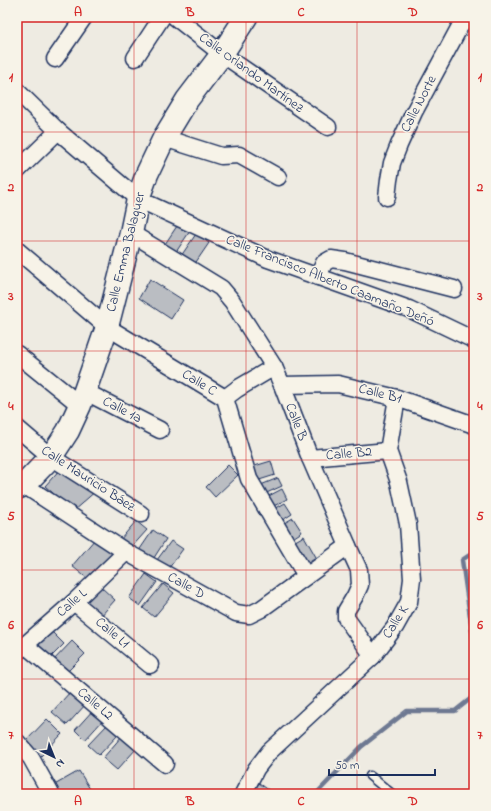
<svg xmlns="http://www.w3.org/2000/svg" width="491" height="811" font-family="'Indie Flower',sans-serif">
<style>
.lines{fill:none;stroke-linecap:round;stroke-linejoin:round}
.stream{stroke:#6e7992;stroke-width:4.5}
.building{fill:#babdc2;stroke:#1b2f5e}
.lane-casing{stroke:#1b2f5e;stroke-width:11}
.street-casing{stroke:#1b2f5e;stroke-width:19}
.secondary-casing{stroke:#1b2f5e;stroke-width:25}
.lane{stroke:#f7f3e8;stroke-width:8}
.street{stroke:#f7f3e8;stroke-width:16}
.secondary{stroke:#f7f3e8;stroke-width:22}
.grid{fill:none;stroke:#d62828;stroke-width:1;stroke-opacity:0.55}
.labels{text-anchor:middle;dominant-baseline:central;stroke-width:3;stroke-linejoin:round;paint-order:stroke}
.street-label{font-size:14px;fill:#1b2f5e;stroke:#f7f3e8}
.neatline{fill:none;stroke:#d62828;stroke-width:1.5}
.grid-label{font-size:13px;text-anchor:middle;font-weight:bold;fill:#d62828}
</style>
<rect width="100%" height="100%" fill="#eeebe2"/>
<filter id="ink" filterUnits="userSpaceOnUse"><feTurbulence type="fractalNoise" baseFrequency=".025" numOctaves="2"/><feDisplacementMap in="SourceGraphic" scale="8" xChannelSelector="R" yChannelSelector="G"/><feConvolveMatrix kernelMatrix="1 2 1 2 8 2 1 2 1" color-interpolation-filters="sRGB"/></filter>
<g filter="url(#ink)">
<g class="lines">
<g class="stream">
<polyline points="474,552 462,560 474,645"/>
<polyline points="316,794 361,747 407,711 455,711 474,696"/>
</g>
</g>
<g class="building">
<polygon points="179,223 190,231 176,252 165,244"/>
<polygon points="196,234 209,243 194,265 181,256"/>
<polygon points="150,279 183,300 171,319 139,298"/>
<polygon points="271,461 275,475 253,482 248,468"/>
<polygon points="228,465 238,475 215,497 206,487"/>
<polygon points="62,467 97,490 73,511 45,486"/>
<polygon points="278,478 282,486 260,496 256,487"/>
<polygon points="282,489 287,499 268,509 263,499"/>
<polygon points="285,503 292,514 278,523 271,511"/>
<polygon points="293,518 302,532 288,541 279,526"/>
<polygon points="136,521 147,530 130,549 120,540"/>
<polygon points="153,530 166,539 150,564 136,555"/>
<polygon points="304,536 316,557 303,565 290,544"/>
<polygon points="95,539 112,554 89,580 72,566"/>
<polygon points="171,541 183,549 166,572 154,564"/>
<polygon points="146,574 157,582 140,606 129,598"/>
<polygon points="163,584 174,593 154,617 143,608"/>
<polygon points="101,587 115,600 100,617 85,603"/>
<polygon points="49,629 64,644 48,660 33,645"/>
<polygon points="72,641 85,654 64,675 51,663"/>
<polygon points="71,691 86,704 67,725 52,712"/>
<polygon points="94,709 104,719 85,740 75,730"/>
<polygon points="47,719 62,734 41,756 26,741"/>
<polygon points="108,724 119,734 99,755 88,745"/>
<polygon points="122,736 137,748 117,770 103,758"/>
<polygon points="79,771 90,789 82,794 55,794 51,787"/>
<polygon points="259,783 270,791 267,794 252,794"/>
</g>
<g class="lines">
<g class="lane-casing">
<polyline id="lane" points="370,776 392,794"/>
</g>
<g class="street-casing">
<g id="street">
<polyline points="175,17 222,54 328,127"/>
<polyline points="135,58 162,17"/>
<polyline points="55,59 84,17"/>
<polyline points="17,91 58,131 138,199 268,259 409,309 474,340"/>
<polyline points="164,138 221,156 239,155 278,177"/>
<polyline points="17,171 58,131"/>
<polyline points="387,197 389,180 392,163 399,145 414,112 465,17"/>
<polyline points="131,233 221,288 232,301 274,367 282,385 310,458 348,546 359,570 360,585 355,596 346,611 346,618 373,656"/>
<polyline points="17,250 107,327 225,398 249,479 306,576"/>
<polyline points="318,277 324,263 331,259 345,261 454,289"/>
<polyline points="17,354 80,405"/>
<polyline points="282,385 338,384 397,398 474,425"/>
<polyline points="84,391 160,430"/>
<polyline points="225,398 237,389 274,367"/>
<polyline points="17,428 51,457 141,514"/>
<polyline points="310,458 388,451"/>
<polyline points="24,485 126,552 236,613 249,615 261,609 348,546"/>
<polyline points="74,602 150,665"/>
<polyline points="25,645 165,764"/>
<polyline points="18,651 25,645 74,602 126,552"/>
<polyline points="17,742 31,758 51,794"/>
<polyline points="243,794 256,769 269,752 373,656 395,627 409,602 412,579 408,524 399,482 388,451 397,398"/>
</g>
</g>
<g class="secondary-casing">
<polyline id="secondary" points="17,488 24,485 51,457 68,431 80,405 107,327 131,233 138,199 147,174 164,138 187,100 222,54 246,17"/>
</g>
<use href="#lane" class="lane"/>
<use href="#street" class="street"/>
<use href="#secondary" class="secondary"/>
</g>
</g>
<path class="grid" d="M134,17V794M246,17V794M357,17V794M17,132H474M17,241H474M17,351H474M17,460H474M17,570H474M17,679H474"/>
<g class="labels">
<g class="street-label">
<text transform="translate(251 73) rotate(36)">Calle Orlando Martínez</text>
<text transform="translate(419 104) rotate(-63)">Calle Norte</text>
<text transform="translate(126 252) rotate(-76)">Calle Emma Balaguer</text>
<text transform="translate(330 281) rotate(22)">Calle Francisco Alberto Caamaño Deñó</text>
<text transform="translate(199 383) rotate(31)">Calle C</text>
<text transform="translate(380 394) rotate(14)">Calle B1</text>
<text transform="translate(122 410) rotate(27)">Calle 1a</text>
<text transform="translate(296 422) rotate(69)">Calle B</text>
<text transform="translate(349 454) rotate(-5)">Calle B2</text>
<text transform="translate(88 479) rotate(33)">Calle Mauricio Báez</text>
<text transform="translate(186 586) rotate(29)">Calle D</text>
<text transform="translate(72 603) rotate(-42)">Calle L</text>
<text transform="translate(396 622) rotate(-58)">Calle K</text>
<text transform="translate(112 633) rotate(40)">Calle L1</text>
<text transform="translate(95 704) rotate(40)">Calle L2</text>
</g>
</g>
<rect width="491" height="811" fill="none" stroke="#f7f3e8" stroke-width="44"/>
<g transform="translate(54 757) rotate(137)" stroke="#f7f3e8" stroke-width="3" paint-order="stroke">
<path d="M0-3L7 15L0 10L-7 15Z" fill="#1b2f5e"/>
<text y="-6" font-size="11" font-weight="bold" text-anchor="middle" fill="#1b2f5e">N</text>
</g>
<path d="M329 769v6h106v-6" fill="none" stroke="#1b2f5e" stroke-width="2"/>
<text x="335" y="769" font-size="12" fill="#1b2f5e" stroke="#f7f3e8" stroke-width="3" paint-order="stroke">50 m</text>
<rect x="22" y="22" width="447" height="767" class="neatline"/>
<g class="grid-label">
<text x="78" y="16">A</text>
<text x="190" y="16">B</text>
<text x="301" y="16">C</text>
<text x="413" y="16">D</text>
<text x="11" y="81">1</text>
<text x="480" y="81">1</text>
<text x="11" y="191">2</text>
<text x="480" y="191">2</text>
<text x="11" y="300">3</text>
<text x="480" y="300">3</text>
<text x="11" y="410">4</text>
<text x="480" y="410">4</text>
<text x="11" y="520">5</text>
<text x="480" y="520">5</text>
<text x="11" y="629">6</text>
<text x="480" y="629">6</text>
<text x="11" y="739">7</text>
<text x="480" y="739">7</text>
<text x="78" y="805">A</text>
<text x="190" y="805">B</text>
<text x="301" y="805">C</text>
<text x="413" y="805">D</text>
</g>
</svg>
